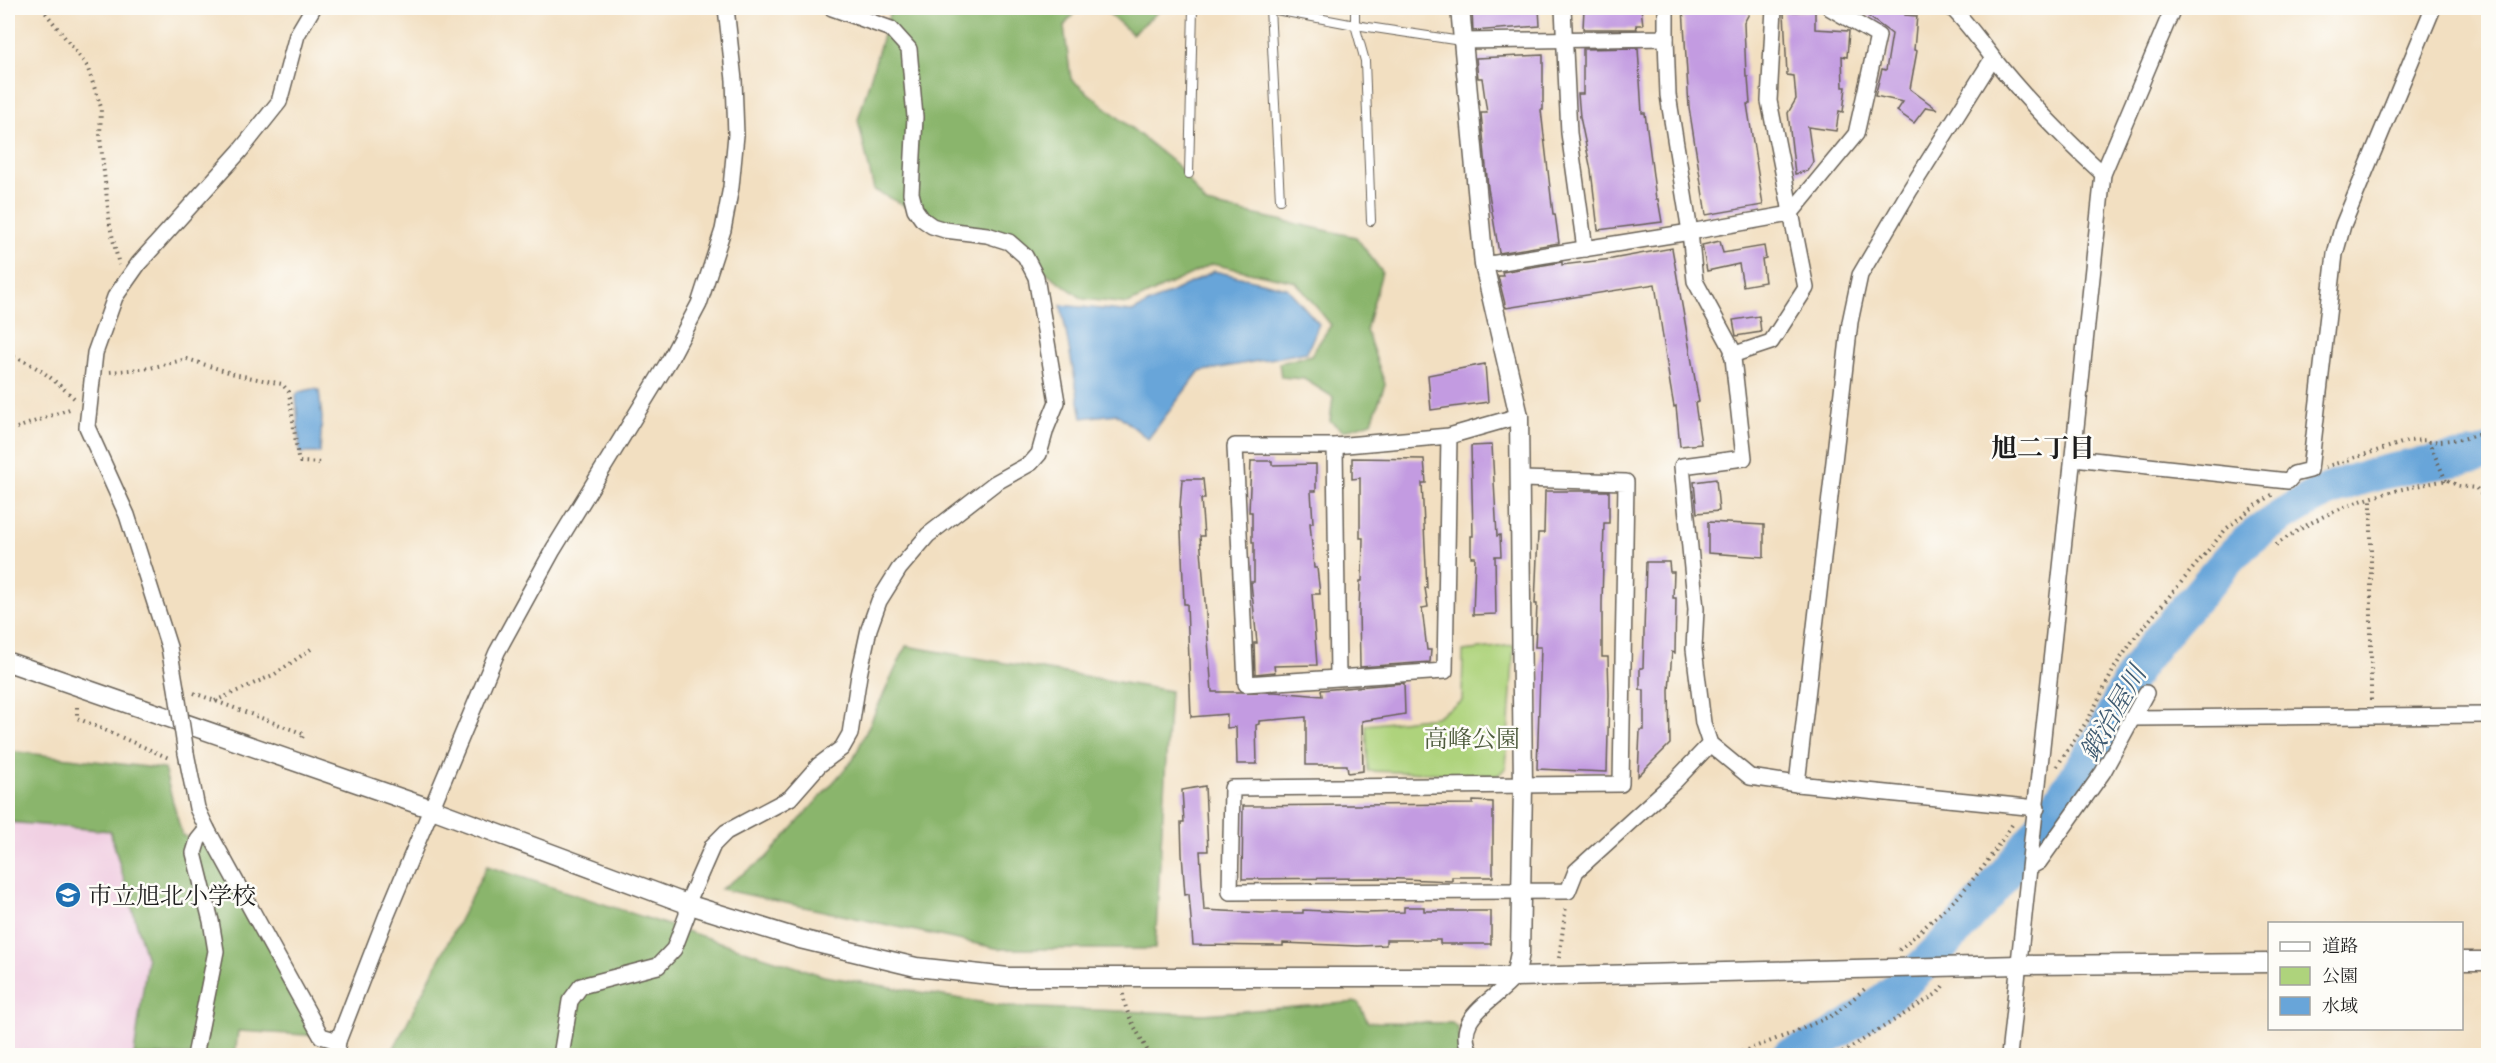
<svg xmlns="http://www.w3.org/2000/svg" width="2496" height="1063" font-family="'EB Garamond','Noto Serif JP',serif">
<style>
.built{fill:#f1d0e3}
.green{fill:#aed37c;stroke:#65784c;stroke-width:1.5}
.forest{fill:#8ab56c;stroke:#536844;stroke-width:1.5}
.water{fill:#68a5d9;stroke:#42607a;stroke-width:1.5}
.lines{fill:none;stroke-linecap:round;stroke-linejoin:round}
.river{stroke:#68a5d9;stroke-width:34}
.building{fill:#c39be1}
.service-casing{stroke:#676056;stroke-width:10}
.minor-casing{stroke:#676056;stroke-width:18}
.tertiary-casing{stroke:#676056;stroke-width:21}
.path{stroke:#676056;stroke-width:4;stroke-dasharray:1.5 4.5;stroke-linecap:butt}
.service{stroke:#fff;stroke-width:8}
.minor{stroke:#fff;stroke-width:15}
.tertiary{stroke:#fff;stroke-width:18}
.minor-bridge-casing{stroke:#676056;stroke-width:18;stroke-linecap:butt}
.minor-bridge{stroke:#fff;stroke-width:15}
.labels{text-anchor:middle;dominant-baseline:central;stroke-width:5;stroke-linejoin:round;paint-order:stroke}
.park-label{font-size:24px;fill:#4f5c3e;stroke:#fdfcf7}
.poi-label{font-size:24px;fill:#1c1c1c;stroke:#fdfcf7;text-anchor:start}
.neighbourhood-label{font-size:26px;font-weight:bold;fill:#1c1c1c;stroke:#fdfcf7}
.water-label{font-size:26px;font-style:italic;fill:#3e5a71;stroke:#fdfcf7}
</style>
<rect width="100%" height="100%" fill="#fdfcf7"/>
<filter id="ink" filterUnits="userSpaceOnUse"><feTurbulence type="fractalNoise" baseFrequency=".0167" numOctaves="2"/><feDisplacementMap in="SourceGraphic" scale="12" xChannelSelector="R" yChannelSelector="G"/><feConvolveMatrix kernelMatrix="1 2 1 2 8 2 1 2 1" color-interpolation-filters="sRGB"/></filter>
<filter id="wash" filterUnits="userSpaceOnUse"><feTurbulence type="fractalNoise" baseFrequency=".008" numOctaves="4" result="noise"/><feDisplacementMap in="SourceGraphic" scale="24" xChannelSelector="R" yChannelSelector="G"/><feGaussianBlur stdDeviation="1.35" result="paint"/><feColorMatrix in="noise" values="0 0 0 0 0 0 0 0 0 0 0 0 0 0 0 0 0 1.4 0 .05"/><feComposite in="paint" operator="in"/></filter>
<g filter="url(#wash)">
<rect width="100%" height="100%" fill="#f2dfc1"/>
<polygon class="built" points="8,781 98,790 147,960 134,1055 8,1055"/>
<polygon class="green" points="1514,645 1506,768 1498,775 1368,771 1366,725 1436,717 1462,701 1463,651"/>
<g class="forest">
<polygon points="891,8 1163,8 1132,34 1106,11 1075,12 1064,26 1071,79 1178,166 1206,204 1356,237 1382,272 1366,330 1385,384 1372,422 1343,431 1330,421 1333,397 1304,379 1281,377 1279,363 1311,355 1331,325 1296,282 1212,264 1128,304 1083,299 1040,268 1009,237 934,221 874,190 858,120"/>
<polygon points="906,646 1170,691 1155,949 1000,949 721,889 766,858 853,760"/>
<polygon points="8,751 164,769 182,835 219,851 321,1036 238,1031 235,1055 134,1055 147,960 110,831 8,822"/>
<polygon points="487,866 824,976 1010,1007 1204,1014 1358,1002 1368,1022 1452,1023 1458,1028 1463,1055 390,1056"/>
</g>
<g class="water">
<polygon points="1214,271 1287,288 1319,324 1307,352 1199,372 1148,439 1117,414 1082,418 1061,305 1132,312"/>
<polygon points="313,389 319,390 322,418 320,453 300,453 296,395 299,392"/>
</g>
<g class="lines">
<path class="river" d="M1788,1056C1909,1013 2022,859 2091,754C2109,727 2119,696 2136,670C2154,643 2175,620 2197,596C2212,579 2227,559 2245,543C2266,525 2292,509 2316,496C2367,470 2423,465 2478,456L2488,452"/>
</g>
<g id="blocks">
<g class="building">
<polygon points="1502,8 1539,8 1540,26 1473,31 1472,11"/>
<polygon points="1584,8 1641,8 1643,25 1636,25 1637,29 1583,29"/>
<polygon points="1683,8 1752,8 1744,23 1746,77 1748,77 1750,104 1747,104 1763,205 1706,215 1689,107"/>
<polygon points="1857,8 1905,8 1905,15 1917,16 1914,50 1917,51 1910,89 1937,109 1926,107 1914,123 1897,111 1903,102 1875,96 1882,69 1886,70 1892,34"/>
<polygon points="1815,11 1815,29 1849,31 1847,57 1842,56 1843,87 1846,87 1843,112 1839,111 1836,131 1808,127 1813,162 1807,171 1795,174 1788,113 1796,99 1794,76 1787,75 1784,12"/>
<polygon points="1638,48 1642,113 1645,113 1656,199 1658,199 1662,222 1598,230 1591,170 1580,117 1578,94 1583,94 1583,49"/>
<polygon points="1543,55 1543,110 1541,110 1553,214 1555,214 1559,243 1499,253 1488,188 1481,113 1487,113 1482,78 1478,78 1476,58"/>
<polygon points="1720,241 1723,253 1764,246 1766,258 1762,259 1765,282 1743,286 1739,264 1707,271 1702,245"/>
<polygon points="1672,248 1699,402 1695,403 1701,444 1680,446 1676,406 1674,407 1670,384 1655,284 1506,308 1498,276 1503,276 1502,272 1562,262 1562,265 1612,259"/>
<polygon points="1759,316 1761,332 1736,336 1733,320"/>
<polygon points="1485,364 1488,402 1431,410 1428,375"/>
<polygon points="1492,445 1497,536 1500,535 1501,556 1495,556 1496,614 1473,615 1475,557 1471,557 1471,536 1473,536 1471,446"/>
<polygon points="1352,458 1424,459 1426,483 1422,483 1427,588 1425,588 1428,607 1422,608 1427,650 1431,650 1430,662 1360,667 1359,610 1360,581 1362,581 1363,538 1360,538 1360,478 1352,479"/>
<polygon points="1251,461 1272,461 1272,465 1316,464 1316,491 1311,491 1313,523 1310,523 1314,568 1317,568 1320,594 1312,594 1317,665 1274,666 1275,672 1255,674 1254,643 1257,643 1251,582 1254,582 1254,542 1252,542 1252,512 1249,512"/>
<polygon points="1182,479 1203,479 1205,499 1201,499 1204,536 1200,536 1212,692 1275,692 1322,696 1321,690 1404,683 1405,714 1362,721 1363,771 1348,773 1347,765 1306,765 1306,717 1259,721 1259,724 1256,725 1257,764 1237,764 1236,727 1227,728 1227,714 1191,717 1187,604 1184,604 1180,507"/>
<polygon points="1716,479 1719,511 1697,513 1694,482"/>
<polygon points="1545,491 1609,491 1609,523 1604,523 1602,603 1602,657 1608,657 1609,695 1607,772 1537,769 1541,647 1535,647 1537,604 1535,604 1538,533 1544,533"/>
<polygon points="1708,522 1764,525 1764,557 1708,553"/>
<polygon points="1646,562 1669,562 1670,572 1674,572 1673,598 1676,598 1675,653 1672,652 1669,690 1670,744 1638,776 1640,730 1644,730 1644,690 1640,690 1640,668 1643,668"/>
<polygon points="1205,786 1208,851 1200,851 1204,910 1263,913 1303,913 1303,910 1366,913 1404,912 1404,907 1424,907 1424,911 1491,911 1491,944 1440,944 1440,940 1386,940 1386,945 1358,946 1283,943 1283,946 1193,945 1189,894 1185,895 1182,854 1181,822 1184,822 1182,790"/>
<polygon points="1473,801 1493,802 1493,877 1452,877 1452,881 1377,878 1242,879 1243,806 1473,804"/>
</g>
</g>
</g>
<g filter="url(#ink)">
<use href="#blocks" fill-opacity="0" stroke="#676056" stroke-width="1.5"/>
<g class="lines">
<g class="service-casing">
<g id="service">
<polyline points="1265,8 1355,25 1461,41"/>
<polyline points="1270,8 1280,200"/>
<polyline points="1355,8 1355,25 1365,61 1371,221"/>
<polyline points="1189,174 1193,8"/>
</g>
</g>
<g class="minor-casing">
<g id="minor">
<polyline points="1563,8 1569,133 1585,249"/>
<path d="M1952,8C1967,23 1979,40 1993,58C2026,100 2064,138 2103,174"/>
<polyline points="1666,38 1668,95 1690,232 1790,214 1856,134 1878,36 1830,8"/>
<polyline points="1461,41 1666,38 1666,8"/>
<polyline points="1484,265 1690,232 1695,281 1732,349 1744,458 1682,466 1696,609 1694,649 1703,723 1710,744 1750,777 1797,784 2037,808"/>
<polyline points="1732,355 1771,342 1806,288 1769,101 1774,8"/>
<polyline points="1449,436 1445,671 1246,684 1235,446 1335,446 1449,436 1519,416"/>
<polyline points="1335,446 1338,677"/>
<polyline points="2074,458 2288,481 2294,474 2310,470 2335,254 2343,225 2433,8"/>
<polyline points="1521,479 1626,482 1621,784 1232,788 1230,892 1568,891 1576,871 1674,782 1710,744"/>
<polyline points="177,694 169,647 127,515 87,427 95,353 115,297 139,263 240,151 279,102 297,35 313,8"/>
<polyline points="2132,718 2488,715"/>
<polyline points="186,753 197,808 207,829 321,1036 338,1041"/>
<polyline points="1797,784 1850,322 1860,275 1910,190 1993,58"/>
<polyline points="2030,867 2039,862 2103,772 2146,693"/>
<polyline points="195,1056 216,951 211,921 194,853 198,840 207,829"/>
<polyline points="336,1056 338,1041 386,917 497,652 553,550 670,359 699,304 723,230 731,187 736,135 734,80 726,8"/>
<polyline points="561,1056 570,1001 581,986 658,966 674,949 687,915 687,904 713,845 726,832 790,798 819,765 842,748 850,734 859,675 869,629 879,601 899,569 928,535 995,483 1031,463 1039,454 1046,429 1057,402 1036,277 1025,256 1009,242 987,235 945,230 932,226 922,219 915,209 911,193 915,117 909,49 891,29 832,8"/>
<path d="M1472,1056C1450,1017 1493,1003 1515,977"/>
<polyline points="2009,1056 2103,174 2173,8"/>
</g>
</g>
<g class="tertiary-casing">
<g id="tertiary">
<polyline points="1460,8 1484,265 1519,416 1523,786 1520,953 1515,977 2019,965 2270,963"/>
<polyline points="8,662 432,809 687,904 800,939 916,967 1008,977 1515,977"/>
<polyline points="2462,961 2488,961"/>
</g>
</g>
<g class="path">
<polyline points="42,8 87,66 101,107 100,137 110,226 119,265"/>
<path d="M8,355C35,363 53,379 74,398"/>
<polyline points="110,372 150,368 187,359 238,375 282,384 289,392 298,458 300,462 323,463"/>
<polyline points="17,428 72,408"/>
<polyline points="2429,442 2462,439 2488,432"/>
<polyline points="2325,467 2408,441 2428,440 2446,481"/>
<path d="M2276,545C2330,506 2383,491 2448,480L2458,486L2476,488L2483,496L2488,533"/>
<polyline points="194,693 304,734 301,740"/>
<polyline points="2371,700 2371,497"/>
<polyline points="215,701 275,674 314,647"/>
<polyline points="77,707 77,718 171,759"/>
<polyline points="2057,766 2089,718 2116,665 2136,636 2226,529 2248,511 2272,495"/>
<polyline points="1899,950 1958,897 1984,866 2014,822"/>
<polyline points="1559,958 1566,906"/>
<path d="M1123,994C1126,1018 1140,1034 1150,1056"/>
<polyline points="1730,1056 1790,1034 1835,1014 1867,987"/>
<polyline points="1837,1056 1938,993 1945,983"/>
</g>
<use href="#service" class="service"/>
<use href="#minor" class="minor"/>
<use href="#tertiary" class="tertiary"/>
<g class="minor-bridge-casing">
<polyline id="minor-bridge" points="177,694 186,753"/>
</g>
<use href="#minor-bridge" class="minor-bridge"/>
</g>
</g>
<defs>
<g id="school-disc" transform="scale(1.35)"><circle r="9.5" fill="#1f6fb2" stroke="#fdfcf7"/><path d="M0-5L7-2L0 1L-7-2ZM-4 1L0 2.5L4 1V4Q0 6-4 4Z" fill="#fff"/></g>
</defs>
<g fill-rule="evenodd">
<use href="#school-disc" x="68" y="895"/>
</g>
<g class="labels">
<g class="park-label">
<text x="1472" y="738">高峰公園</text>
</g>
<g class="poi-label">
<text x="88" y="895">市立旭北小学校</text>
</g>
<g class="neighbourhood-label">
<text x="2043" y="448">旭二丁目</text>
</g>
<g class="water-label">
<text transform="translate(2113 713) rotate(-60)">鍛治屋川</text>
</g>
</g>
<rect width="2496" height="1063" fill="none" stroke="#fdfcf7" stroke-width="30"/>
<rect x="2268" y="922" width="195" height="108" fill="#fdfcf7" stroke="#a3a29f" stroke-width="1.5"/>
<rect x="2280" y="942" width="30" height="9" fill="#ffffff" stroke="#a3a29f" stroke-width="1.5"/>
<text x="2322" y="952" font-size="18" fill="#1c1c1c">道路</text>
<rect x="2280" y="967" width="30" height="18" fill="#aed37c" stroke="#a3a29f" stroke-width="1.5"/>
<text x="2322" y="982" font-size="18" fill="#1c1c1c">公園</text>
<rect x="2280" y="997" width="30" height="18" fill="#68a5d9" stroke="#a3a29f" stroke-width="1.5"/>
<text x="2322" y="1012" font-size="18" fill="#1c1c1c">水域</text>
</svg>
